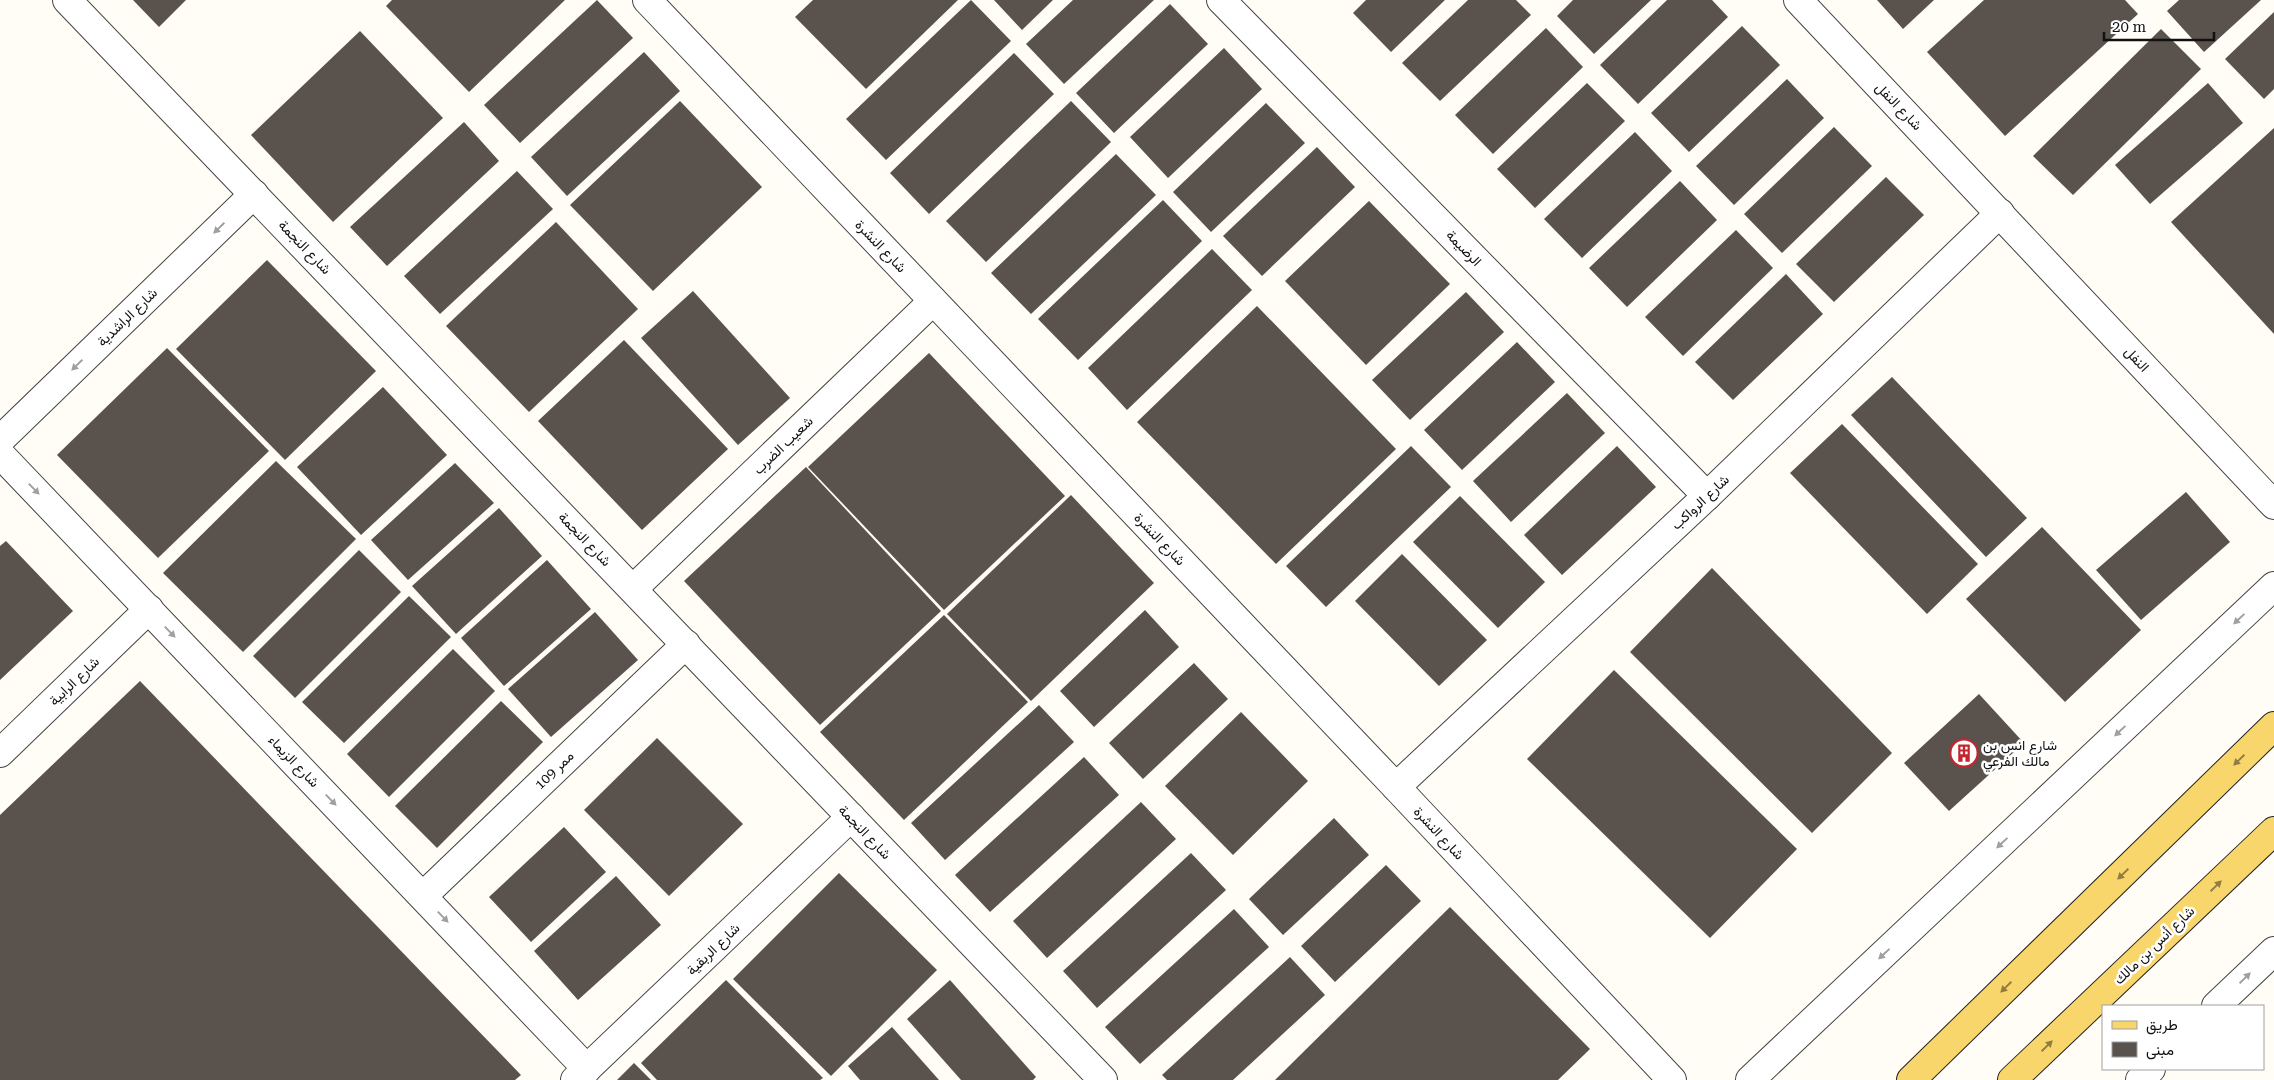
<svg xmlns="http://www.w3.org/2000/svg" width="2274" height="1080" font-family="'Roboto Serif',Vazirmatn,serif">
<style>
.building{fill:#5a524d}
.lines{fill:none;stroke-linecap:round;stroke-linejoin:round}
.minor-casing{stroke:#444;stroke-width:30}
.tertiary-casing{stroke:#444;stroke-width:30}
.primary-casing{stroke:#222;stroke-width:30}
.minor{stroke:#fff;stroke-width:28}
.tertiary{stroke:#fff;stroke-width:28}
.primary{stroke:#f9d66b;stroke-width:28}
.oneway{fill:#a0a0a0}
.oneway2{fill:#917d42}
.labels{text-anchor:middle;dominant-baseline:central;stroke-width:5;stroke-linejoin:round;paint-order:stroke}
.street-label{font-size:14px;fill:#111;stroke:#fff}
.poi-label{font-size:14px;fill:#111;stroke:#fff;text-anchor:start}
</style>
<rect width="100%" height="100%" fill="#fffdf5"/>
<g class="building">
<polygon points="133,0 186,0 159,27"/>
<polygon points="392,0 565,0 469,92 386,6"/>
<polygon points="597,0 633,38 520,143 484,105"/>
<polygon points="813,0 958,0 866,89 795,17"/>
<polygon points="971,0 1011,41 886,160 846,119"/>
<polygon points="994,0 1053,0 1022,30"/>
<polygon points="1073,0 1154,0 1064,84 1026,44"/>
<polygon points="1366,0 1445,0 1391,52 1353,13"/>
<polygon points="1468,0 1516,0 1531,15 1440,101 1402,63"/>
<polygon points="1573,0 1651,0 1594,54 1557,16"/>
<polygon points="1667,0 1712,0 1728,17 1638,104 1600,65"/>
<polygon points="1877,0 1934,0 1903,29"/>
<polygon points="1984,0 2125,0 2138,14 2005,136 1927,52"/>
<polygon points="2179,0 2261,0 2204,52 2167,11"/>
<polygon points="1170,4 1208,44 1114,133 1076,93"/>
<polygon points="2274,12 2274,89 2264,99 2225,59"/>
<polygon points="1742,26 1780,65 1689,152 1651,113"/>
<polygon points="1546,28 1583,67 1493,154 1455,115"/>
<polygon points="2161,29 2201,69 2073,195 2033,156"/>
<polygon points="360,31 443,118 333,222 251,135"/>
<polygon points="1224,48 1262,89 1168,178 1130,137"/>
<polygon points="644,52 680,91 567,196 531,157"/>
<polygon points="1014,53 1054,94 929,214 890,173"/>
<polygon points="1787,79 1824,118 1734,205 1696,166"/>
<polygon points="1587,83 1625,121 1535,208 1497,169"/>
<polygon points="2208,83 2243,123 2150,204 2115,165"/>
<polygon points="680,101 762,187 653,291 570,205"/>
<polygon points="1071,101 1111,142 986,262 946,221"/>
<polygon points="1266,103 1305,143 1211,232 1173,192"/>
<polygon points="464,122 499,161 387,266 350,227"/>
<polygon points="1834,127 1872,166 1782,253 1744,214"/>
<polygon points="2274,128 2274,334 2171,222"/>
<polygon points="1635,132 1672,171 1582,258 1544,219"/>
<polygon points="1317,147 1355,187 1262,276 1223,236"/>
<polygon points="1116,154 1156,195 1031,314 991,273"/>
<polygon points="517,171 553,209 440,314 404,276"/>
<polygon points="1886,177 1924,215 1834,302 1796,264"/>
<polygon points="1680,181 1717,220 1627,307 1589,268"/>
<polygon points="1163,200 1202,241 1078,360 1038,319"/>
<polygon points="1369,201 1450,284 1366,365 1285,281"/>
<polygon points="556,222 638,309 529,412 446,326"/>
<polygon points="1736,230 1773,268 1683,356 1645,317"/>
<polygon points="1212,249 1252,290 1127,410 1088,368"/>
<polygon points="267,260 376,371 285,460 176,349"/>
<polygon points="1786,274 1823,314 1733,400 1695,362"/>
<polygon points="693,291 790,398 738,445 641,338"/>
<polygon points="1466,292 1504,332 1410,420 1372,380"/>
<polygon points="1257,306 1396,449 1276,564 1137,422"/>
<polygon points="624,340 728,449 642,530 538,421"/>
<polygon points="1517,342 1555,382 1462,470 1424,430"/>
<polygon points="167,348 269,451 158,558 57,455"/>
<polygon points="929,353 1065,496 944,610 808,467"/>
<polygon points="1892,377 2027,518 1986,557 1851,415"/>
<polygon points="383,387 447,455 361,535 297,467"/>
<polygon points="1567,393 1605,433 1511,522 1473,481"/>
<polygon points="1842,424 1978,564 1927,614 1790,473"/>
<polygon points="1411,446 1451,487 1326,607 1286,566"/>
<polygon points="1617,446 1656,487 1562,575 1524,535"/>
<polygon points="276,461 356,539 243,652 163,573"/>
<polygon points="455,463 494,503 408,580 371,540"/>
<polygon points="806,467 941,611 820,725 684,581"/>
<polygon points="2186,492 2230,542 2141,620 2096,570"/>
<polygon points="1071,495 1154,583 1031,701 947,614"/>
<polygon points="1460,496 1545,582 1498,628 1413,542"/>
<polygon points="499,508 542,556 456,634 412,586"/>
<polygon points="2042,527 2141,630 2065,702 1966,599"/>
<polygon points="6,541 73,611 0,680 0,546"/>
<polygon points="359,550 401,592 295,698 253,656"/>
<polygon points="1402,554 1487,640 1439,686 1355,601"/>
<polygon points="547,560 591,609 504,686 461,638"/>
<polygon points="1712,568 1892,753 1812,833 1630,652"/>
<polygon points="409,596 451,637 344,743 302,702"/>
<polygon points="1145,610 1179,647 1094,727 1060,691"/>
<polygon points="595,612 638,660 551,737 508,689"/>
<polygon points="944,615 1028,702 904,820 820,732"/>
<polygon points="453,649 495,691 389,797 347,754"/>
<polygon points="1194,663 1228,699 1143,779 1109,743"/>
<polygon points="1614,670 1797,849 1710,938 1527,759"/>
<polygon points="140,681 521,1075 515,1080 0,1080 0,815"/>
<polygon points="1979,694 2024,743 1949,811 1904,763"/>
<polygon points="501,701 543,742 437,848 395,806"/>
<polygon points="1039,705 1074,742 945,860 911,823"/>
<polygon points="1241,712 1308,781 1233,855 1165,786"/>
<polygon points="657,738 743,824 669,896 584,810"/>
<polygon points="1084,757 1119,795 990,912 955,875"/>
<polygon points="1141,802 1176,839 1047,958 1013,921"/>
<polygon points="1334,818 1369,855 1283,935 1249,899"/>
<polygon points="564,827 606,872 531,942 489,897"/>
<polygon points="1191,853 1226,890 1097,1008 1063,971"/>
<polygon points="1386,865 1421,901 1335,982 1301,946"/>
<polygon points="839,873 937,970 831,1076 733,979"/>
<polygon points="616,876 661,925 578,1000 534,951"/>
<polygon points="1450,907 1590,1049 1558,1080 1275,1080"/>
<polygon points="1234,909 1269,947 1140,1064 1105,1027"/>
<polygon points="1290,957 1325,995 1233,1080 1167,1080 1162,1075"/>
<polygon points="726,980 823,1078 820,1080 657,1080 641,1063"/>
<polygon points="950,980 1036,1077 1033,1080 961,1080 907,1019"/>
<polygon points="892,1027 939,1080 860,1080 848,1066"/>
<polygon points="634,1063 651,1080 617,1080"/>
</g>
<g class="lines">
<g class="minor-casing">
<g id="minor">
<polyline points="67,0 1103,1080"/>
<polyline points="647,0 1396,787 1672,1080"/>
<polyline points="1221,0 1707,496"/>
<polyline points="1798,0 2274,505"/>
<polyline points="0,440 254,194"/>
<polyline points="0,454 587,1069"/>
<polyline points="633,589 933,301"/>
<polyline points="0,753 149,609"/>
<polyline points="1396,787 1707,496 2000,213"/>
<polyline points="423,896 686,644"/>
<polyline points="575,1080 851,817"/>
</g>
</g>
<g class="tertiary-casing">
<g id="tertiary">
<polyline points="2216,1006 2274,951"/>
<polyline points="1750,1080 2274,586"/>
<polyline points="2140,1080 2151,1069"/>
</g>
</g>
<g class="primary-casing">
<g id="primary">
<polyline points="1911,1080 2274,726"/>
<polyline points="2012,1080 2274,831"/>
</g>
</g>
<use href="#minor" class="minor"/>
<use href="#tertiary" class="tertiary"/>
<use href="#primary" class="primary"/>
</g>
<defs><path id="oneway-solid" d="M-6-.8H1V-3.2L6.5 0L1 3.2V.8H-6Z" transform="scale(1.25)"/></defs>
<g class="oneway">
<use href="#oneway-solid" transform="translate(219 228) rotate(136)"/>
<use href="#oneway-solid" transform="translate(77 365) rotate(136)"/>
<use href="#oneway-solid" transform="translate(34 489) rotate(46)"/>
<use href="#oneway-solid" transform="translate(2239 619) rotate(137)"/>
<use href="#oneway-solid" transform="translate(170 632) rotate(46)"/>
<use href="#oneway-solid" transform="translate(2120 731) rotate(137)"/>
<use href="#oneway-solid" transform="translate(331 800) rotate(46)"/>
<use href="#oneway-solid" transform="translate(2002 843) rotate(137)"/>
<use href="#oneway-solid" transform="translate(443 917) rotate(46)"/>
<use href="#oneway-solid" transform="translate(1884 954) rotate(137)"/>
<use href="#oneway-solid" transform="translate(2245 978) rotate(-44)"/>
</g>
<g class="oneway2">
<use href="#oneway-solid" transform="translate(2239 760) rotate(136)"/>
<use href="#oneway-solid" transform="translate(2123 874) rotate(136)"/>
<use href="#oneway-solid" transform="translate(2216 886) rotate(-44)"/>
<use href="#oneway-solid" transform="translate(2006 987) rotate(136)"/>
<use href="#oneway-solid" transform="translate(2047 1046) rotate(-44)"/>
</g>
<defs>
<g id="building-ring" transform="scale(1.4375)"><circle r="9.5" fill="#fff" stroke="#c4262e" stroke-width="1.5"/><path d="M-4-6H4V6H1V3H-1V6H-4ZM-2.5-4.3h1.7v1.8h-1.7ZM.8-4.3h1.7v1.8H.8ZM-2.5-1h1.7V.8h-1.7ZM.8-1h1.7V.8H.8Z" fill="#c4262e"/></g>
</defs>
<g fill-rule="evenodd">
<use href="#building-ring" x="1964" y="753"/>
</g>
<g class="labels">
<g class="street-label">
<text transform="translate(1899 106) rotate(46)">شارع النفل</text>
<text transform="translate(881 246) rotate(46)">شارع النشرة</text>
<text transform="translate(305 247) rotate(46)">شارع النجمة</text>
<text transform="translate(1464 248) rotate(46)">الرضيمة</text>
<text transform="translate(127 317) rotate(-44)">شارع الراشدية</text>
<text transform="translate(2137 359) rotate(47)">النفل</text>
<text transform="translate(783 445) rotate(-44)">شعيب الضرب</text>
<text transform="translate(1700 502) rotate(-43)">شارع الرواكب</text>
<text transform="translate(585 539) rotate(46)">شارع النجمة</text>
<text transform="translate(1160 539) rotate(46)">شارع النشرة</text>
<text transform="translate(74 681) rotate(-44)">شارع الرابية</text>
<text transform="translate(294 761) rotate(46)">شارع الزيماء</text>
<text transform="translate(554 770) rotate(-44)">ممر 109</text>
<text transform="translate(865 832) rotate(46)">شارع النجمة</text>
<text transform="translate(1439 833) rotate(47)">شارع النشرة</text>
<text transform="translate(2154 945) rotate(-44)">شارع أنس بن مالك</text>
<text transform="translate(713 949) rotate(-44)">شارع الربقية</text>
</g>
<g class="poi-label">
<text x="1983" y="745">شارع انس بن<tspan x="1983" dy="16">مالك الفرعي</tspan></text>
</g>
</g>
<rect x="2102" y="1005" width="162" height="65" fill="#ffffff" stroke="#a0a0a0"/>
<rect x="2112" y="1021" width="25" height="8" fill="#f9d66b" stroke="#a0a0a0"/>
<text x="2146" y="1030" font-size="15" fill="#111111">طريق</text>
<rect x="2112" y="1042" width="25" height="15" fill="#5a524d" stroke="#a0a0a0"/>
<text x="2146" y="1055" font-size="15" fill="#111111">مبنى</text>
<path d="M2104 32v8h110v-8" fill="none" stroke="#111111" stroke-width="2.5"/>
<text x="2112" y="32" font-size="15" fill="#111111" stroke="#ffffff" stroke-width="4" paint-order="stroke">20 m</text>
</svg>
